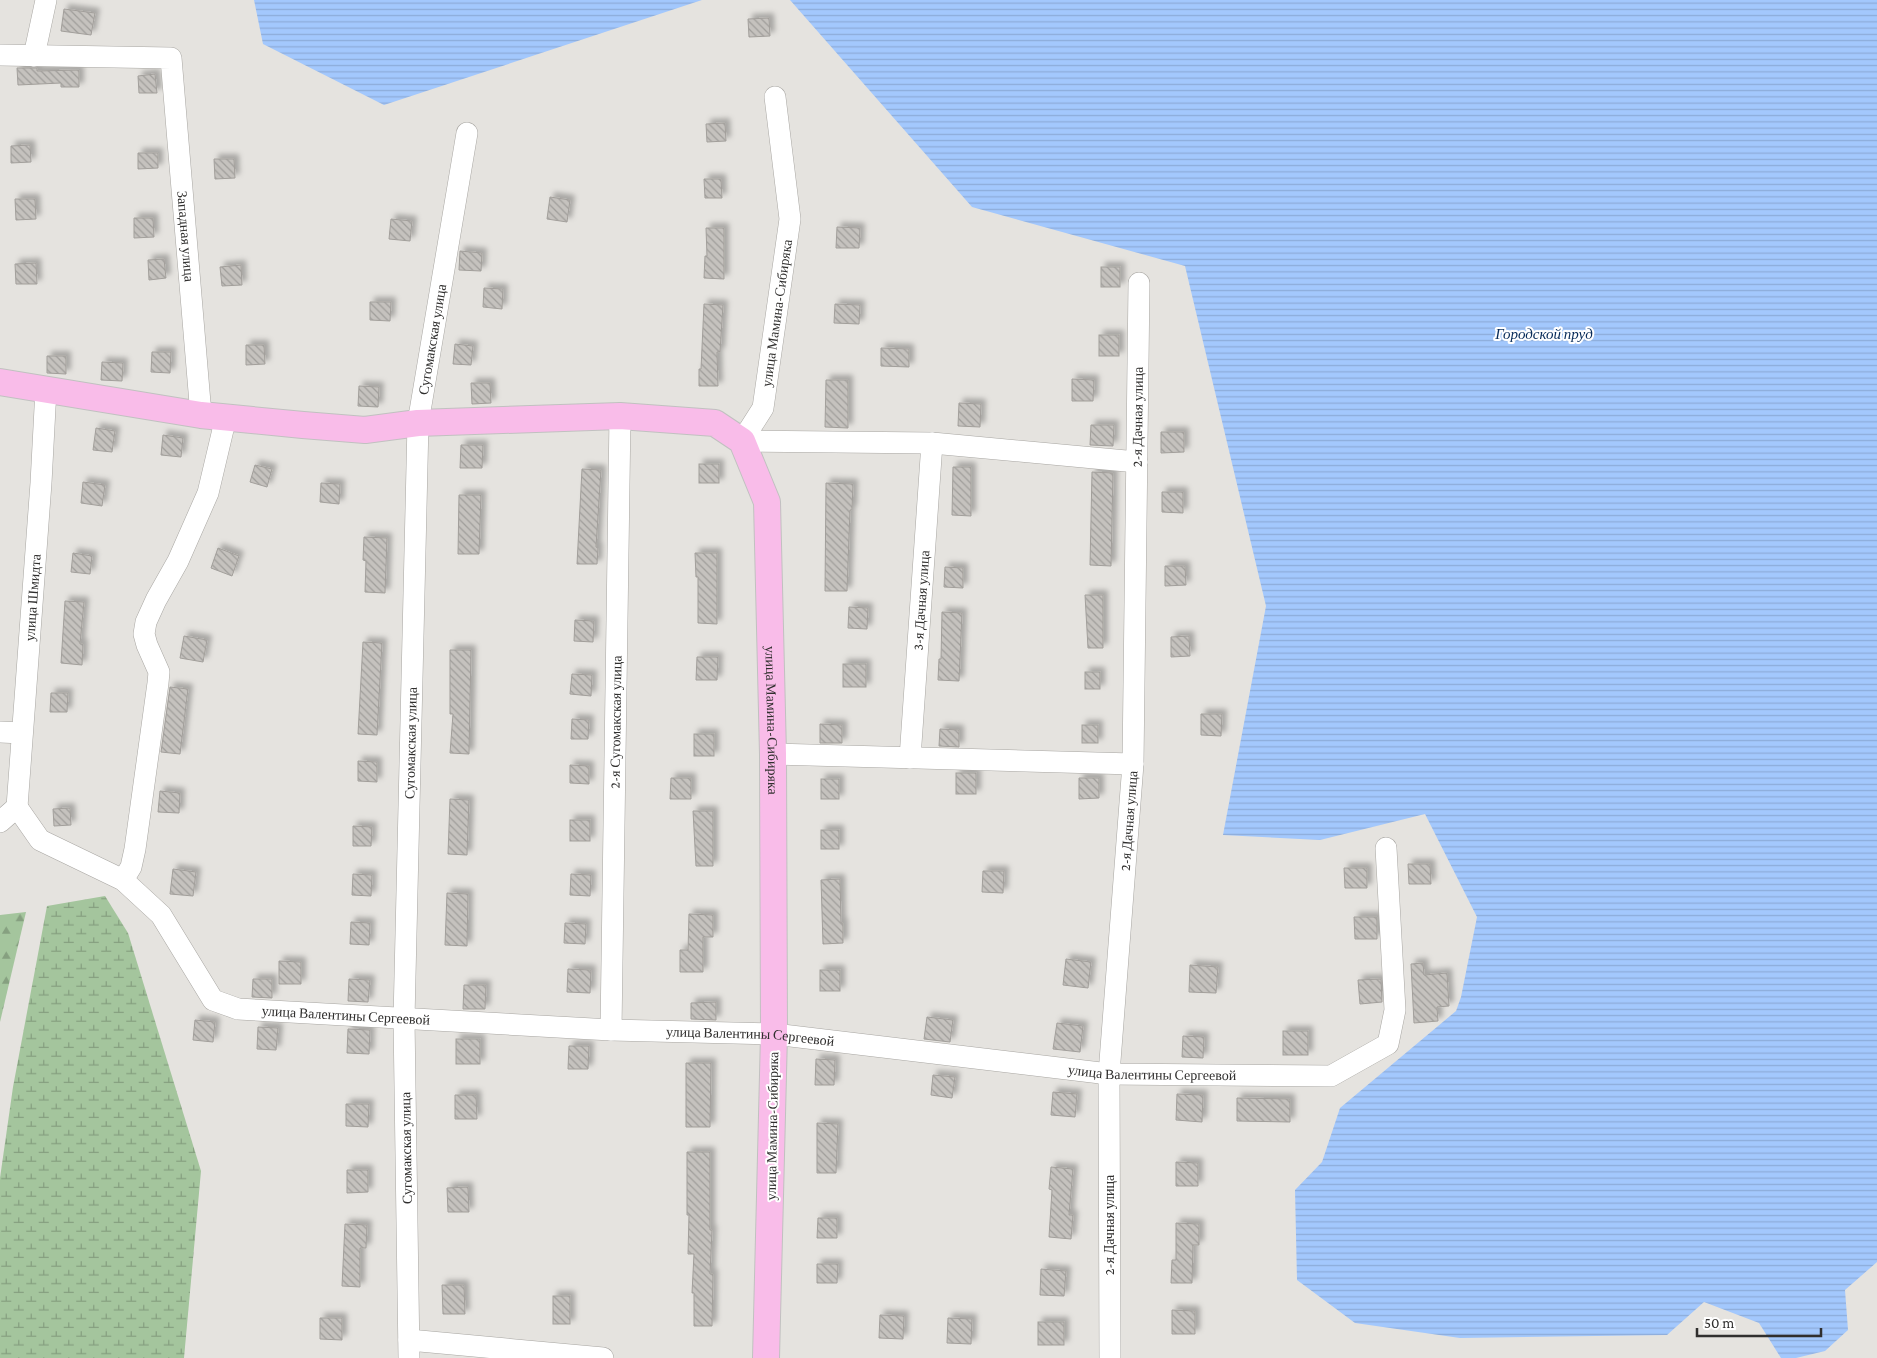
<svg xmlns="http://www.w3.org/2000/svg" width="1877" height="1358" font-family="'Crimson Pro',serif">
<style>
.forest{fill:url(#forest-firs)}
.wetland{fill:url(#wetland-marsh)}
.water{fill:url(#water-rules)}
.building{fill:url(#building-back-hatch);stroke:#a29f9b;filter:url(#shadow)}
.lines{fill:none;stroke-linecap:round;stroke-linejoin:round}
.minor-casing{stroke:#a8a6a2;stroke-width:22}
.major-casing{stroke:#c1c1c0;stroke-width:28}
.minor{stroke:#fff;stroke-width:21}
.major{stroke:#f9bce9;stroke-width:26}
.labels{text-anchor:middle;dominant-baseline:central;stroke-width:4;stroke-linejoin:round;paint-order:stroke}
.street-label{font-size:14px;fill:#302f2e;stroke:#fff}
.water-label{font-size:15px;font-style:italic;fill:#072b59;stroke:#fff}
</style>
<defs>
<pattern id="forest-firs" width="22" height="20" patternUnits="userSpaceOnUse" patternTransform="scale(1.25)"><rect width="22" height="20" fill="#a4c59d"/><path d="M5 1l3.5 6h-7zM16 11l3.5 6h-7z" fill="#86a080"/></pattern>
<pattern id="wetland-marsh" width="20" height="14" patternUnits="userSpaceOnUse" patternTransform="scale(1.25)"><rect width="20" height="14" fill="#a4c59d"/><path d="M1 5h8M5 5V1M11 12h8M15 12V8" fill="none" stroke="#86a080"/></pattern>
<pattern id="water-rules" width="6" height="5" patternUnits="userSpaceOnUse" patternTransform="scale(1.25)"><rect width="6" height="5" fill="#a3c8fd"/><path d="M0 2.5h6" fill="none" stroke="#8dacd9"/></pattern>
<pattern id="building-back-hatch" width="6" height="6" patternUnits="userSpaceOnUse" patternTransform="scale(1.25)"><rect width="6" height="6" fill="#c5c2be"/><path d="M-1 5l2 2M0 0l6 6M5-1l2 2" fill="none" stroke="#a09e9b"/></pattern>
<filter id="shadow"><feDropShadow dx="4.5" dy="-4.5" stdDeviation="2.5" flood-color="#0004"/></filter>
</defs>
<rect width="100%" height="100%" fill="#e5e3df"/>
<polygon class="forest" points="26,912 0,1022 0,915"/>
<polygon class="wetland" points="105,896 128,933 201,1171 184,1358 0,1358 0,1178 13,1087 47,906"/>
<g class="water">
<polygon points="254,0 702,0 384,105 263,44"/>
<polygon points="790,0 1877,0 1877,1262 1845,1290 1848,1330 1825,1351 1796,1358 1781,1358 1759,1323 1704,1302 1667,1335 1460,1338 1355,1323 1297,1280 1295,1190 1322,1162 1340,1108 1456,1011 1461,997 1477,917 1425,814 1320,840 1223,835 1266,606 1185,266 972,207"/>
</g>
<g class="building">
<polygon points="64,9 95,13 91,35 61,31"/>
<polygon points="769,18 770,36 749,37 748,19"/>
<polygon points="17,68 37,68 37,71 79,70 79,87 61,87 61,83 18,85"/>
<polygon points="155,74 157,93 139,93 138,76"/>
<polygon points="725,123 726,141 707,142 706,124"/>
<polygon points="30,145 31,162 11,163 11,146"/>
<polygon points="138,153 158,153 158,168 138,169"/>
<polygon points="214,159 234,159 235,178 215,179"/>
<polygon points="704,179 721,179 722,198 705,198"/>
<polygon points="550,197 570,200 567,222 547,219"/>
<polygon points="15,199 35,199 36,219 16,220"/>
<polygon points="134,218 153,218 154,237 134,238"/>
<polygon points="391,219 412,221 410,241 389,239"/>
<polygon points="837,227 860,228 859,248 836,248"/>
<polygon points="706,228 724,228 724,279 704,278 705,256 707,256"/>
<polygon points="460,251 482,253 481,271 459,270"/>
<polygon points="164,259 166,278 149,280 148,260"/>
<polygon points="36,263 37,284 16,284 15,264"/>
<polygon points="241,265 242,285 222,286 220,267"/>
<rect x="1101" y="267" width="19" height="20"/>
<polygon points="484,288 503,289 502,309 483,307"/>
<polygon points="370,302 391,302 390,321 370,320"/>
<polygon points="704,304 723,305 720,352 717,352 718,386 699,386 699,369 701,369"/>
<polygon points="835,304 860,305 859,324 834,323"/>
<rect x="1099" y="335" width="20" height="21"/>
<polygon points="455,344 473,346 471,365 453,364"/>
<polygon points="246,345 264,345 265,364 246,365"/>
<polygon points="881,348 909,349 909,367 881,366"/>
<polygon points="152,352 171,352 170,373 151,372"/>
<polygon points="47,356 66,356 66,374 47,373"/>
<polygon points="102,362 123,363 122,381 101,380"/>
<polygon points="1072,379 1094,380 1093,401 1072,401"/>
<polygon points="826,380 848,380 848,428 825,427"/>
<polygon points="471,383 490,383 491,403 472,404"/>
<polygon points="359,386 379,387 378,407 358,406"/>
<polygon points="959,403 981,404 980,427 958,426"/>
<polygon points="1091,425 1114,425 1113,446 1090,445"/>
<polygon points="96,428 115,431 112,452 93,450"/>
<polygon points="1161,432 1184,432 1184,452 1161,453"/>
<polygon points="163,435 183,438 181,457 161,455"/>
<polygon points="461,445 483,445 482,468 460,468"/>
<rect x="699" y="464" width="20" height="19"/>
<polygon points="255,465 272,469 267,487 250,482"/>
<polygon points="953,467 971,467 971,516 952,515"/>
<polygon points="582,469 601,470 596,547 598,548 597,564 577,564"/>
<polygon points="1092,472 1113,473 1111,566 1090,565"/>
<polygon points="83,482 105,485 102,506 81,503"/>
<polygon points="321,483 340,484 339,504 320,502"/>
<polygon points="826,483 853,484 852,510 850,510 847,591 825,591"/>
<polygon points="1162,492 1183,492 1183,513 1162,512"/>
<polygon points="459,495 481,495 479,554 458,554"/>
<polygon points="364,537 387,538 385,593 365,592 366,561 363,560"/>
<polygon points="218,548 239,556 232,576 211,568"/>
<polygon points="73,553 92,556 90,574 71,572"/>
<polygon points="695,553 717,553 717,624 698,623 698,577 696,577"/>
<polygon points="1165,566 1185,566 1186,585 1165,586"/>
<polygon points="945,567 963,568 963,588 944,587"/>
<polygon points="1085,595 1103,595 1103,648 1088,648"/>
<polygon points="65,601 84,602 80,644 83,644 82,665 61,663"/>
<polygon points="849,607 868,608 867,629 848,628"/>
<polygon points="942,612 962,613 959,681 938,680 939,659 941,659"/>
<polygon points="575,620 594,621 593,642 574,641"/>
<polygon points="184,636 207,640 203,662 180,658"/>
<polygon points="1189,636 1190,656 1171,657 1171,637"/>
<polygon points="363,642 382,643 377,735 358,734"/>
<polygon points="450,650 471,650 469,754 450,753 453,714 450,714"/>
<polygon points="697,657 718,657 717,680 696,680"/>
<rect x="843" y="664" width="23" height="23"/>
<rect x="1085" y="672" width="15" height="17"/>
<polygon points="572,674 592,675 591,696 570,694"/>
<polygon points="170,687 188,689 180,754 161,752"/>
<polygon points="51,693 68,693 67,712 50,712"/>
<polygon points="1201,714 1222,714 1221,736 1201,735"/>
<polygon points="572,719 589,720 588,739 571,739"/>
<polygon points="820,724 842,725 842,743 820,743"/>
<rect x="1082" y="725" width="16" height="18"/>
<polygon points="940,729 959,730 959,747 939,746"/>
<rect x="694" y="734" width="20" height="22"/>
<polygon points="358,761 377,762 377,782 358,781"/>
<polygon points="570,765 589,766 589,784 570,783"/>
<rect x="956" y="773" width="20" height="21"/>
<polygon points="671,778 691,778 691,799 670,799"/>
<polygon points="1079,778 1099,778 1099,798 1079,799"/>
<rect x="821" y="779" width="18" height="20"/>
<polygon points="160,791 180,793 179,813 158,812"/>
<polygon points="450,799 469,800 467,855 448,854"/>
<polygon points="70,808 71,825 54,826 53,809"/>
<polygon points="693,811 713,811 713,866 696,866"/>
<rect x="570" y="820" width="20" height="21"/>
<polygon points="353,826 372,827 371,846 353,846"/>
<rect x="821" y="830" width="18" height="19"/>
<polygon points="1408,864 1430,864 1431,884 1409,884"/>
<polygon points="1344,868 1367,868 1367,888 1345,888"/>
<polygon points="173,869 196,872 193,896 170,894"/>
<polygon points="983,871 1004,871 1003,893 982,892"/>
<polygon points="353,874 372,875 371,896 352,895"/>
<polygon points="571,874 591,875 590,896 570,895"/>
<polygon points="840,879 841,923 843,923 843,943 823,944 821,880"/>
<polygon points="447,893 468,894 467,946 445,945"/>
<polygon points="689,914 713,915 713,937 703,937 703,972 680,972 680,950 688,950"/>
<polygon points="1354,917 1377,917 1377,939 1355,939"/>
<polygon points="351,922 370,923 369,945 350,944"/>
<polygon points="565,923 586,924 585,944 564,943"/>
<polygon points="1066,959 1091,962 1088,988 1063,985"/>
<polygon points="279,961 301,962 301,984 279,984"/>
<polygon points="1423,963 1424,975 1447,973 1449,1006 1437,1007 1438,1021 1414,1023 1411,964"/>
<polygon points="1190,965 1218,967 1216,993 1189,992"/>
<polygon points="568,969 591,970 590,993 567,992"/>
<rect x="820" y="970" width="20" height="21"/>
<polygon points="253,979 272,979 272,998 252,997"/>
<polygon points="349,979 370,980 368,1002 348,1001"/>
<polygon points="1381,979 1382,1002 1360,1004 1358,980"/>
<polygon points="464,985 486,985 485,1009 463,1009"/>
<polygon points="716,1002 716,1020 691,1019 691,1003"/>
<polygon points="927,1017 953,1020 950,1042 924,1039"/>
<polygon points="195,1020 215,1022 213,1042 193,1040"/>
<polygon points="1057,1023 1083,1026 1080,1052 1053,1049"/>
<polygon points="258,1027 278,1028 276,1050 257,1049"/>
<polygon points="348,1029 370,1030 369,1054 347,1053"/>
<rect x="1283" y="1031" width="25" height="24"/>
<polygon points="1183,1036 1204,1037 1203,1058 1182,1057"/>
<rect x="456" y="1039" width="24" height="25"/>
<polygon points="569,1046 589,1046 588,1069 568,1069"/>
<polygon points="816,1059 835,1060 834,1085 815,1085"/>
<polygon points="686,1063 711,1063 710,1127 686,1127"/>
<polygon points="933,1075 955,1077 952,1098 931,1095"/>
<polygon points="1053,1092 1077,1094 1075,1117 1051,1115"/>
<polygon points="1177,1094 1203,1095 1202,1122 1176,1120"/>
<polygon points="455,1095 476,1095 477,1119 455,1119"/>
<polygon points="1237,1098 1290,1099 1290,1122 1237,1121"/>
<polygon points="346,1104 369,1104 368,1127 346,1126"/>
<polygon points="817,1123 838,1124 836,1173 817,1173"/>
<polygon points="687,1152 710,1152 710,1230 712,1230 710,1274 713,1274 712,1326 694,1326 694,1293 692,1293 694,1254 688,1254 689,1215 687,1215"/>
<polygon points="1176,1162 1198,1163 1198,1186 1176,1186"/>
<polygon points="1051,1167 1073,1169 1069,1215 1073,1215 1071,1239 1049,1237 1052,1190 1049,1189"/>
<polygon points="347,1170 368,1170 368,1192 347,1193"/>
<polygon points="468,1187 469,1212 448,1212 447,1188"/>
<polygon points="818,1218 837,1218 837,1238 817,1238"/>
<polygon points="1176,1223 1199,1224 1199,1245 1193,1245 1192,1283 1171,1283 1172,1260 1176,1260"/>
<polygon points="345,1224 367,1225 366,1248 360,1248 360,1287 342,1286"/>
<polygon points="817,1264 838,1264 837,1283 817,1283"/>
<polygon points="1041,1269 1066,1271 1064,1296 1040,1295"/>
<polygon points="442,1285 464,1285 465,1314 443,1314"/>
<rect x="553" y="1296" width="17" height="28"/>
<polygon points="1172,1310 1195,1311 1195,1334 1172,1334"/>
<polygon points="880,1315 904,1316 903,1339 879,1338"/>
<polygon points="320,1318 342,1318 342,1340 320,1339"/>
<polygon points="948,1318 972,1319 971,1344 947,1343"/>
<rect x="1038" y="1322" width="26" height="23"/>
</g>
<g class="lines">
<g class="minor-casing">
<g id="minor">
<path id="s1" d="M0,55L171,58L201,415"/>
<polyline points="34,56 46,0"/>
<polyline points="742,441 932,443 1137,462"/>
<path id="s2" d="M742,441L763,408L790,219L775,97"/>
<polyline points="0,732 22,733"/>
<polyline points="773,754 1133,764"/>
<path id="s3" d="M910,758L932,443"/>
<path id="s4" d="M17,807L41,483L46,389"/>
<path id="s5" d="M0,822L17,807L40,840L123,880L161,915L213,1000L238,1009L611,1030L774,1034L1109,1074L1331,1076L1388,1044L1395,1010L1386,848"/>
<polyline points="123,880 131,867 135,849 158,683 159,672 147,645 144,634 146,622 156,600 178,561 208,493 226,417"/>
<path id="s6" d="M611,1030L620,416"/>
<polyline points="409,1340 603,1358"/>
<path id="s7" d="M409,1358L404,1019L418,423L467,133"/>
<path id="s8" d="M1110,1358L1109,1074L1133,764L1139,283"/>
</g>
</g>
<g class="major-casing">
<g id="major">
<path id="s9" d="M0,382L201,415L303,425L365,430L418,423L620,416L715,423L742,441L767,502L773,754L774,1034L766,1358"/>
</g>
</g>
<use href="#minor" class="minor"/>
<use href="#major" class="major"/>
</g>
<g class="labels">
<g class="street-label">
<text stroke="none"><textPath href="#s1" startOffset="350">Западная улица</textPath></text>
<text stroke="none"><textPath href="#s2" startOffset="135">улица Мамина-Сибиряка</textPath></text>
<text stroke="none"><textPath href="#s7" startOffset="1020">Сугомакская улица</textPath></text>
<text stroke="none"><textPath href="#s8" startOffset="942">2-я Дачная улица</textPath></text>
<text stroke="none"><textPath href="#s4" startOffset="210">улица Шмидта</textPath></text>
<text stroke="none"><textPath href="#s3" startOffset="158">3-я Дачная улица</textPath></text>
<text stroke="none"><textPath href="#s9" startOffset="1036">улица Мамина-Сибиряка</textPath></text>
<text stroke="none"><textPath href="#s6" startOffset="308">2-я Сугомакская улица</textPath></text>
<text stroke="none"><textPath href="#s7" startOffset="615">Сугомакская улица</textPath></text>
<text stroke="none"><textPath href="#s8" startOffset="538">2-я Дачная улица</textPath></text>
<text stroke="none"><textPath href="#s5" startOffset="441">улица Валентины Сергеевой</textPath></text>
<text stroke="none"><textPath href="#s5" startOffset="846">улица Валентины Сергеевой</textPath></text>
<text stroke="none"><textPath href="#s5" startOffset="1250">улица Валентины Сергеевой</textPath></text>
<text transform="translate(772 1126) rotate(-89)">улица Мамина-Сибиряка</text>
<text transform="translate(406 1148) rotate(-91)">Сугомакская улица</text>
<text transform="translate(1109 1225) rotate(-90)">2-я Дачная улица</text>
</g>
<g class="water-label">
<text x="1544" y="334">Городской пруд</text>
</g>
</g>
<path d="M1697 1328v8h124v-8" fill="none" stroke="#302f2e" stroke-width="2.5"/>
<text x="1704" y="1328" font-size="15" fill="#302f2e" stroke="#ffffff" stroke-width="4" paint-order="stroke">50 m</text>
</svg>
